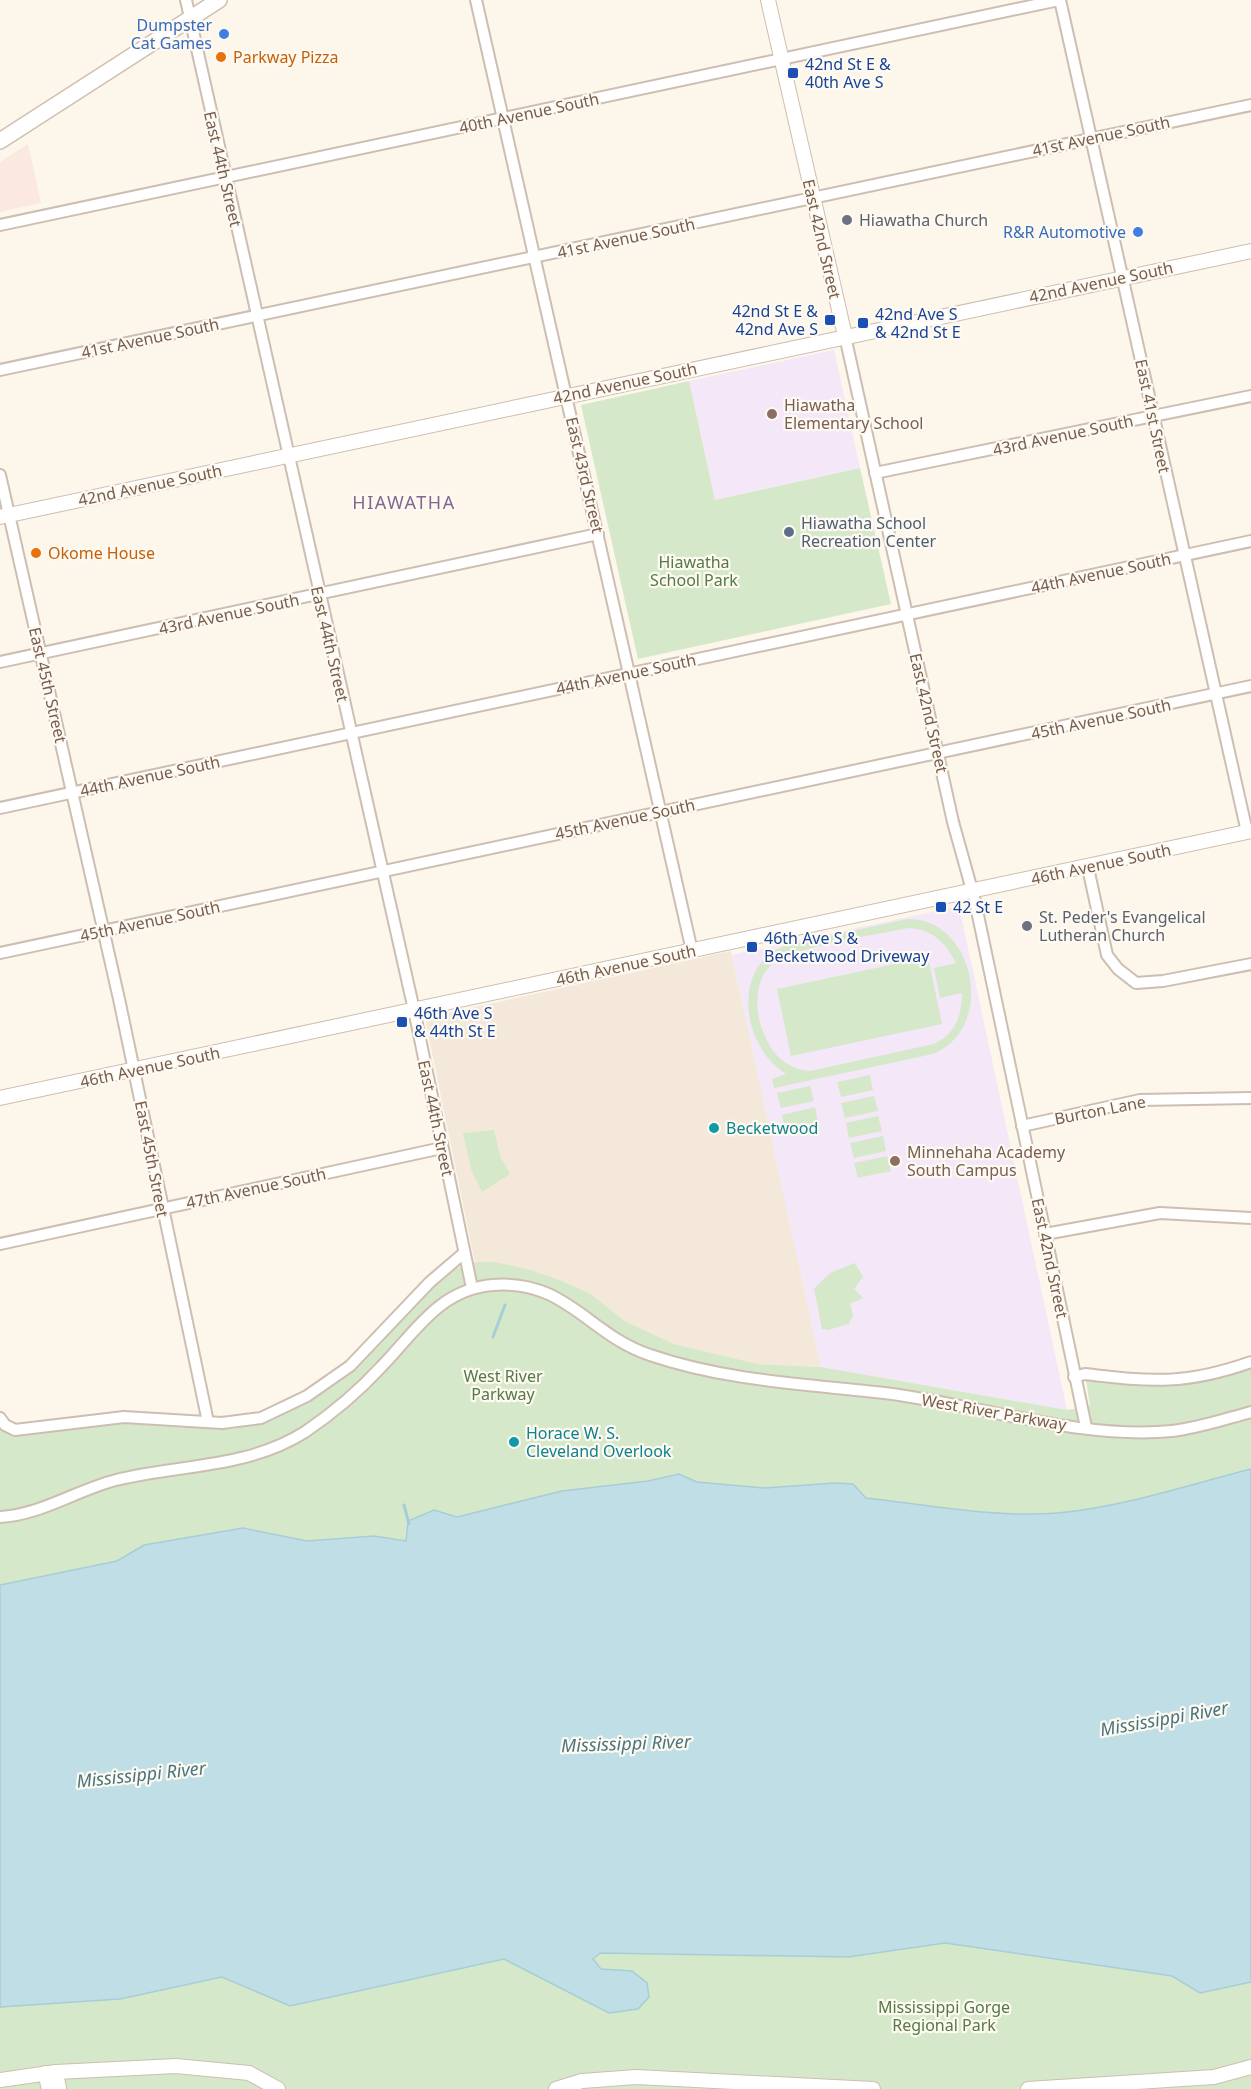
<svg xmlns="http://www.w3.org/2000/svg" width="1251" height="2089" font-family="'Noto Sans',sans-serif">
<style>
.residential{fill:#f3e8da}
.commercial{fill:#fbe9e0}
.education{fill:#f3e7f8}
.green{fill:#d5e9ca;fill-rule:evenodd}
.water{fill:#c0dee5;stroke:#a7cdd6;stroke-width:1.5}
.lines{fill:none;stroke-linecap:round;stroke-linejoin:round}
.stream{stroke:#a7cdd6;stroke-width:3}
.minor-casing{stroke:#cdbeb1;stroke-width:14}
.tertiary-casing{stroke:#cdbeb1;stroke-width:16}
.secondary-casing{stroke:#d0bfaf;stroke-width:18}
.minor{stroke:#fff;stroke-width:10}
.tertiary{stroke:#fff;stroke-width:14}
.secondary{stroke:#fff;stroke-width:15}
.shop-dot{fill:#3f7fe0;stroke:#fef9f1;stroke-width:2}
.food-dot{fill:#e8710a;stroke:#fef9f1;stroke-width:2}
.transit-dot{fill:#1a4fb4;stroke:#fef9f1;stroke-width:2}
.worship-dot{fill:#6b7280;stroke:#fef9f1;stroke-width:2}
.education-dot{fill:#8d6e63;stroke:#fef9f1;stroke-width:2}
.service-dot{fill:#5c6f8a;stroke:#fef9f1;stroke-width:2}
.culture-dot{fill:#0f9aa8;stroke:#fef9f1;stroke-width:2}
.labels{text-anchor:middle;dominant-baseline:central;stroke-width:4.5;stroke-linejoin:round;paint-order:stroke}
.shop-label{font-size:16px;fill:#366cbe;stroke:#fef9f1;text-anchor:end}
.food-label{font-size:16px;fill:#c56008;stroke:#fef9f1;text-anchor:start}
.transit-label{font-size:16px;fill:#164399;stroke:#fef9f1;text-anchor:start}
.street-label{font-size:16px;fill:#765e4f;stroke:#fef9f1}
.worship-label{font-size:16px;fill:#5b616d;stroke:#fef9f1;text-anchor:start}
.education-label{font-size:16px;fill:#785e54;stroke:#fef9f1;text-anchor:start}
.service-label{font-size:16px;fill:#4e5e75;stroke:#fef9f1;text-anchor:start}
.park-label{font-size:16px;fill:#547a47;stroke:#fef9f1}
.culture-label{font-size:16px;fill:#0d838f;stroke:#fef9f1;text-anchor:start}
.neighbourhood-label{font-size:18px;letter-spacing:1.5px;fill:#846791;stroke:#fef9f1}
.water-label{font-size:18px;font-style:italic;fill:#477580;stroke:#fef9f1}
</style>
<rect width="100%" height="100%" fill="#fcf6eb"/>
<polygon class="residential" points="731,951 821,1367 758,1364 674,1344 625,1321 591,1294 560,1280 495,1262 475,1263 425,1018"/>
<polygon class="commercial" points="28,144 41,203 0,212 0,162"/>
<g class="education">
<polygon points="834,350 860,468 715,500 689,381"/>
<polygon points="959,906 1067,1410 821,1367 732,955"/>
</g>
<g class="green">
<polygon points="689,381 715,500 860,468 891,604 638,659 581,405"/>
<path d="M907,919C974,917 998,1027 933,1054L774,1088L772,1079L786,1074C742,1047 729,964 788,945ZM908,928C932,929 945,942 956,963L934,968L940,998L962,993C962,1016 955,1034 934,1044L810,1071C788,1069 773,1056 765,1036C755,1016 753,983 770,966C789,947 877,935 908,928Z"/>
<polygon points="928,957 942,1024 791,1056 777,989"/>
<polygon points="870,1075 873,1090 841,1097 837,1082"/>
<polygon points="810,1086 814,1101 781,1108 777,1093"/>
<polygon points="874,1096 878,1111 845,1118 841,1103"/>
<polygon points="815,1107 818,1122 785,1130 782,1115"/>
<polygon points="878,1116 882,1131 849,1138 846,1123"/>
<polygon points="494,1130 500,1156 510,1174 482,1192 471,1169 463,1133"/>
<polygon points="883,1136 886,1151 854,1158 850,1143"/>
<polygon points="887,1156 891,1171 858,1178 854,1163"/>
<path d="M478,1262H495L527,1269L560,1280L591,1294L625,1321L674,1344L758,1364L821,1367L1067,1410L1090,1406L1086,1380C1150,1388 1189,1389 1251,1368V1469C1188,1485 1123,1507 1058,1513C995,1518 928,1505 866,1498L853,1484L835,1483L764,1488L697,1482L679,1474L648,1481L562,1491L457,1517L434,1510L406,1541L374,1536L307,1541L243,1528L144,1545L117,1561L0,1585V1428L14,1437L79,1426L135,1423L231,1429L255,1425L285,1414L324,1392L360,1364L449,1270Z"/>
<polygon points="855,1263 863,1277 854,1289 863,1298 850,1304 853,1315 849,1324 828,1330 822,1329 814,1289 830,1273"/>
<polygon points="945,1943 1172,1976 1200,1993 1251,1982 1251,2089 0,2089 0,2007 120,1999 222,1977 290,2006 504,1959 569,1990 632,1971 601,1969 593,1959 600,1953 848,1957"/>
</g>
<path class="water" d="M1251,1469V1982L1200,1993L1172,1976L945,1943L848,1957L600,1953L593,1959L601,1969L632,1971L647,1983L649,1997L638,2009L609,2013L504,1959L290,2006L222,1977L120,1999L0,2007V1585L117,1561L144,1545L243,1528L307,1541L374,1536L406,1541L408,1521L434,1510L457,1517L562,1491L648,1481L679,1474L697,1482L764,1488L835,1483L853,1484L866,1498C929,1505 995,1518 1058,1513C1123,1507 1188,1485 1251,1469Z"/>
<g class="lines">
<g class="stream">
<polyline points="493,1337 505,1305"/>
<polyline points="404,1505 409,1524"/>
</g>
<g class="minor-casing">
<g id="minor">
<polyline points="186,0 414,1010 472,1288"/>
<polyline points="476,0 692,951"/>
<polyline points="1060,0 1247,832"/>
<polyline points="0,225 1059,0"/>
<polyline points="845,336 953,822 975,901 1086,1427"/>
<polyline points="0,370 1251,105"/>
<polyline points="875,473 1251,396"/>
<polyline points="0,475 119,999 208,1422"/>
<polyline points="0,662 598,534"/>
<polyline points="0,808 1251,541"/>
<polyline points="1088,868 1107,955 1118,969 1136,983 1163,981 1251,964"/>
<polyline points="0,953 1251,686"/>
<polyline points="1022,1126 1140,1100 1251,1098"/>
<polyline points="1045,1234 1160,1213 1251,1218"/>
<polyline points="0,1244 442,1148"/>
<path d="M1074,1377L1085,1374C1152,1382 1186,1385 1251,1362"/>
<polyline points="0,1418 5,1425 15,1430 124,1417 222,1423 261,1418 307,1396 350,1366 430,1282 464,1253"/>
<path d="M0,1517C40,1515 77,1490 116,1480C180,1464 246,1469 305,1432C333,1413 359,1391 382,1366C416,1331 440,1289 493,1285C566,1279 589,1335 650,1355C726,1381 805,1384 884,1393C976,1404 1079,1440 1172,1431C1199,1428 1225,1419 1251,1412"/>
</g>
</g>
<g class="tertiary-casing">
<g id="tertiary">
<polyline points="768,0 845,336"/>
<polyline points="0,517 1251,251"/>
<polyline points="0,1098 1251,831"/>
<polyline points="56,2072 59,2089"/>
<polyline points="45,2073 49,2089"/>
<polyline points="0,2080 56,2072 176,2066 249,2073 278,2089"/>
<polyline points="556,2089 582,2081 636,2077 873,2089"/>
<polyline points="1028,2089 1214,2077 1251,2067"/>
</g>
</g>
<g class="secondary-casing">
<polyline id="secondary" points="0,141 219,0"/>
</g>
<use href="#minor" class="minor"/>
<use href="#tertiary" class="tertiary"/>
<use href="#secondary" class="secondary"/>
</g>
<g class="shop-dot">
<circle cx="224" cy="34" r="6"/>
<circle cx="1138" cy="232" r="6"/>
</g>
<g class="food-dot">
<circle cx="221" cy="57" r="6"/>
<circle cx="36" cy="553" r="6"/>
</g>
<g class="transit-dot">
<rect x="787" y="67" width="12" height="12" rx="3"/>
<rect x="824" y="314" width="12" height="12" rx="3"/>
<rect x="857" y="317" width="12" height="12" rx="3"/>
<rect x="935" y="901" width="12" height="12" rx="3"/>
<rect x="746" y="941" width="12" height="12" rx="3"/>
<rect x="396" y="1016" width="12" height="12" rx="3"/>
</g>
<g class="worship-dot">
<circle cx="847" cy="220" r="6"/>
<circle cx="1027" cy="926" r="6"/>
</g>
<g class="education-dot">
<circle cx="772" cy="414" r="6"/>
<circle cx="895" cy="1161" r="6"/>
</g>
<circle class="service-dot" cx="789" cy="532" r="6"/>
<g class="culture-dot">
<circle cx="714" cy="1128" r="6"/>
<circle cx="514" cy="1442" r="6"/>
</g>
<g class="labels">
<g class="shop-label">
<text x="212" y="25">Dumpster<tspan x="212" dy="18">Cat Games</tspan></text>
<text x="1126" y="232">R&amp;R Automotive</text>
</g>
<g class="food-label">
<text x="233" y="57">Parkway Pizza</text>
<text x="48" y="553">Okome House</text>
</g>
<g class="transit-label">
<text x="805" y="64">42nd St E &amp;<tspan x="805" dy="18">40th Ave S</tspan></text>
<text x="818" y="311" text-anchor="end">42nd St E &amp;<tspan x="818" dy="18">42nd Ave S</tspan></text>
<text x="875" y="314">42nd Ave S<tspan x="875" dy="18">&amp; 42nd St E</tspan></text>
<text x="953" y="907">42 St E</text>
<text x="764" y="938">46th Ave S &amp;<tspan x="764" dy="18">Becketwood Driveway</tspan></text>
<text x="414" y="1013">46th Ave S<tspan x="414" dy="18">&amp; 44th St E</tspan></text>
</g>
<g class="street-label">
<text transform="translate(529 113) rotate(-12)">40th Avenue South</text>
<text transform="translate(1101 136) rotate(-12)">41st Avenue South</text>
<text transform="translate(223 169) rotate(77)">East 44th Street</text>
<text transform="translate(626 238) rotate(-12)">41st Avenue South</text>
<text transform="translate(822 239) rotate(77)">East 42nd Street</text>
<text transform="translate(1101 282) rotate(-12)">42nd Avenue South</text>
<text transform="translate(150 338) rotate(-12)">41st Avenue South</text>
<text transform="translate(625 383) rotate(-12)">42nd Avenue South</text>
<text transform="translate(1153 416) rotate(78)">East 41st Street</text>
<text transform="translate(1063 435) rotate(-12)">43rd Avenue South</text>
<text transform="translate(585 475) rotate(77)">East 43rd Street</text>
<text transform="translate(150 485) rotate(-12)">42nd Avenue South</text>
<text transform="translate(1101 573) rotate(-12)">44th Avenue South</text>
<text transform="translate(229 614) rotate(-12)">43rd Avenue South</text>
<text transform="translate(330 644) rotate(77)">East 44th Street</text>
<text transform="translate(626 674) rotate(-12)">44th Avenue South</text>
<text transform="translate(48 685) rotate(77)">East 45th Street</text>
<text transform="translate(929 713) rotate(77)">East 42nd Street</text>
<text transform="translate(1101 719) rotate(-12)">45th Avenue South</text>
<text transform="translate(150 776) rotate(-12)">44th Avenue South</text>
<text transform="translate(625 819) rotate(-12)">45th Avenue South</text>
<text transform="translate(1101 864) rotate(-12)">46th Avenue South</text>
<text transform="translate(150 921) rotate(-12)">45th Avenue South</text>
<text transform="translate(626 965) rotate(-12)">46th Avenue South</text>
<text transform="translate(150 1067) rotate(-12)">46th Avenue South</text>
<text transform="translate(1100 1110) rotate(-11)">Burton Lane</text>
<text transform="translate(436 1118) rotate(78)">East 44th Street</text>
<text transform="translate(152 1159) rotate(79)">East 45th Street</text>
<text transform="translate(256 1188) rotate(-12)">47th Avenue South</text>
<text transform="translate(1050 1258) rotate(78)">East 42nd Street</text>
<text transform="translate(994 1412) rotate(10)">West River Parkway</text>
</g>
<g class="worship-label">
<text x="859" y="220">Hiawatha Church</text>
<text x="1039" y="917">St. Peder's Evangelical<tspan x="1039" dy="18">Lutheran Church</tspan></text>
</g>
<g class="education-label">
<text x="784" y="405">Hiawatha<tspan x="784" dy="18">Elementary School</tspan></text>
<text x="907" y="1152">Minnehaha Academy<tspan x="907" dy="18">South Campus</tspan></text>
</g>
<g class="service-label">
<text x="801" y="523">Hiawatha School<tspan x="801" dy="18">Recreation Center</tspan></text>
</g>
<g class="park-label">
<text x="694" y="562">Hiawatha<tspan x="694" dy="18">School Park</tspan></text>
<text x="503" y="1376">West River<tspan x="503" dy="18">Parkway</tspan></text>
<text x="944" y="2007">Mississippi Gorge<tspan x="944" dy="18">Regional Park</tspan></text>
</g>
<g class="culture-label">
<text x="726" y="1128">Becketwood</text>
<text x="526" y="1433">Horace W. S.<tspan x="526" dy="18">Cleveland Overlook</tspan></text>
</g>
<g class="neighbourhood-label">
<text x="404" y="502">HIAWATHA</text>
</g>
<g class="water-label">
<text transform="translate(1164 1718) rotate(-10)">Mississippi River</text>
<text transform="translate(626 1743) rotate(-2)">Mississippi River</text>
<text transform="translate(141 1774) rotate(-6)">Mississippi River</text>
</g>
</g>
</svg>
